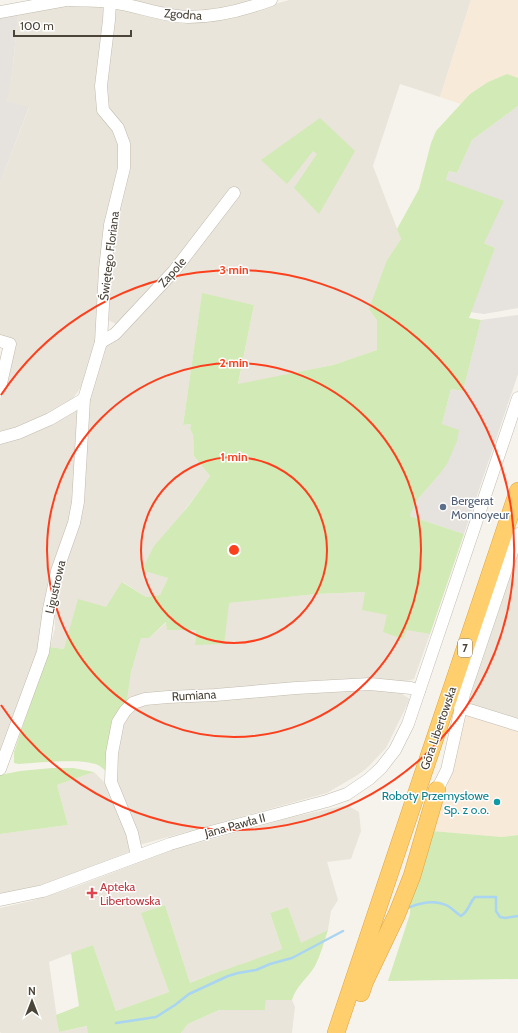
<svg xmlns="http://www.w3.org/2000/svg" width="518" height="1033" font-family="Cabin,sans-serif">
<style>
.residential{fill:#eae5da}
.commercial{fill:#f7ead8}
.industrial{fill:#e6e2dd}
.green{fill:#d2eab5}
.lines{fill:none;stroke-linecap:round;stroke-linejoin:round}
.stream{stroke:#a9d4f2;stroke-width:2.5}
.minor-casing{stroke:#c2bbae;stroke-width:13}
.highway-casing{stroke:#e0a43c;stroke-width:18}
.minor{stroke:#fff;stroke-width:12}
.highway{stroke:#ffcf6e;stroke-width:17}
.ring{fill:none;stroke:#fc3f1d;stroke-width:2}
.service-dot{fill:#5c6f8a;stroke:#fff;stroke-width:1.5}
.culture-dot{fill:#0f9aa8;stroke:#fff;stroke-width:1.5}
.health-dot{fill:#e0444e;stroke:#fff;stroke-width:1.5}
.labels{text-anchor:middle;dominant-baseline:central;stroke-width:3;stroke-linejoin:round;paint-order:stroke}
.shield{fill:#fff;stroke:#817c74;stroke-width:1}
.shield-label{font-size:11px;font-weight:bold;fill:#4b4439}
.street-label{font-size:12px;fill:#4b4439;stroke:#fff}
.service-label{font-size:12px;fill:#4e5e75;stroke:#fff;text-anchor:start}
.culture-label{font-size:12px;fill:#0d838f;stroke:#fff;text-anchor:end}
.health-label{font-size:12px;fill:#be3a42;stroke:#fff;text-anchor:start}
.centre{fill:#fc3f1d;stroke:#fff;stroke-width:2}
.ring-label{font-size:12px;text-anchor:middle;font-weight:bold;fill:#fc3f1d;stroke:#fff;stroke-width:3;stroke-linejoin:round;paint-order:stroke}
</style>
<rect width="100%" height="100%" fill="#f6f3ec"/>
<g class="residential">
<polygon points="126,0 261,0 243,5 187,14"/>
<polygon points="289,0 471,0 440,97 400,84 373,166 401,239 387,260 377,320 377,350 333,365 238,385 254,305 202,294 183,425 191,424 190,429 193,435 194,456 210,476 142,569 168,578 160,595 146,597 123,582 106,607 64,649 50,647 55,628 54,607 69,552 89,392 106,347 117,337 187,250 118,325 108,320 110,274 114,237 124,185 125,132 108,105 105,88 115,9 173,20 226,18"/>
<polygon points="74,3 103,7 106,18 96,88 96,106 115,130 121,151 113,191 98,344 82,386 70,402 31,423 0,433 0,400 13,340 0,337 0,183 29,108 5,101 11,82 13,65 18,14"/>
<polygon points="79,410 75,493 41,648 0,756 0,442 71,411"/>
<polygon points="518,550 518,720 472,705 468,700"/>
<polygon points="366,592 387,615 407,629 430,634 414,679 399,683 127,701 131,672 141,637 149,638 167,622 167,630 196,630 195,644 228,603 316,594"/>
<polygon points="371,688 399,692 410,699 386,748 366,769 356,776 327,793 139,845 114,781 116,741 125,716 141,705"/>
<polygon points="94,772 108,786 131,847 129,852 48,883 0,895 0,834 68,825 57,785"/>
<polygon points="347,805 359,812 361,831 351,859 327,862 338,900 331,911 328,930 301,944 288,907 270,913 282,949 254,960 204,977 190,983 165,905 142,913 169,992 116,1011 93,945 49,962 59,1032 88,1026 88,1033 1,1033 0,1032 0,908 31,901 75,887 172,850 293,817"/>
<polygon points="266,1000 292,1000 295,1007 292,1033 181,1033 188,1024 219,1010 265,1010"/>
</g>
<g class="commercial">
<polygon points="471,0 518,0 518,78 507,74 488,82 470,94 461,104 440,97"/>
<polygon points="471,715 518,730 518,835 502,837 432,831 450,777 466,717"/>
</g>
<g class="industrial">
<polygon points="18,14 13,65 11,82 6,101 29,107 0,183 0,18"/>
<polygon points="518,106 518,308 484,314 470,312 495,248 484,243 446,180 449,171 457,173 472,140"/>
<polygon points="518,315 518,374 464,534 410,516 418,499 438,476 442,424 451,389 463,391 481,320"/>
</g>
<g class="green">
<path d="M507,74L518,78V106L472,140L457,173L449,171L446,180L504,201L484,243L495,248L469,318L481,320L463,391L451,389L442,424L459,430L457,441L447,464L438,476L418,499L410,516L464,534L430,634L407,630L403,639L383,632L387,615L362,610L365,592L316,594L229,603L224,644L195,645L196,630H167L166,622L149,638H141L131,672L127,701L108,773C105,771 102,767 98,765C82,758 37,763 19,764L14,763V752L50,647L64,649L78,599L106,607L122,582L146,597L160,595L168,578L142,570L154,546L187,508L210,476L194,456L193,435L190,429L191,424L183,425L202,293L254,305L238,384L333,365L377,350V320L369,309L387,260L401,239L397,229L419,189L431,143L436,131L470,94L488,82Z"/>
<polygon points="320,118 355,151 319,214 294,188 317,154 313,151 287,184 261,160"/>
<polygon points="52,768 73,768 94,772 57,785 68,825 0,834 0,775 20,771"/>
<polygon points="432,831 502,837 518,835 518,979 388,981 410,914 411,887"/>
<path d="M165,905L190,983C219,970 251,962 282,949L270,913L288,907L301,943L328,930C324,942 321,954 315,966C308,978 296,986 292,1000H266L265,1010H219L188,1024L181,1033H88L87,1026L59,1032L56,1015L79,1006L71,953L93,945L116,1011L169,992L141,913Z"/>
</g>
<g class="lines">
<g class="stream">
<path d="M407,908C420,903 434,899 448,906C453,909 456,913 461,916C469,911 469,903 475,897H496V911L500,917L505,918L518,916"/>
<polyline points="116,1023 156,1017 175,1005 189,994 228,976 238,973 256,970 270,964 292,958 343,931"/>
</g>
<g class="minor-casing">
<g id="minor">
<path d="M70,0C83,1 97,0 110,2C136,5 161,16 188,17C217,17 244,10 271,0"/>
<polyline points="0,12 66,0"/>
<polyline points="0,341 10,344 0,388"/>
<polyline points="101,342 115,334 174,271 234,193"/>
<polyline points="0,438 18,433 50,419 84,399 101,342 105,269 110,225 124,168 124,144 118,128 103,110 101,86 109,20 110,2"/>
<polyline points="460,707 518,725"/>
<polyline points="0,769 43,652 49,609 57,571 74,523 78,502 84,399"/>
<polyline points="437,790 447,770 464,694 518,534"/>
<polyline points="137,856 132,833 111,782 112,753 118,722 125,711 133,703 145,699 168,697 215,695 296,688 370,684 411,688 419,691"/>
<polyline points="0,900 43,891 170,844 207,833 327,801 347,794 369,779 381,768 395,750 408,724 518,398"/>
</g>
</g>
<g class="highway-casing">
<g id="highway">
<polyline points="361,993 365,981 397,914 412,876 437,790"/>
<polyline points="336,1033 518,491"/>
</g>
</g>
<use href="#minor" class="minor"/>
<use href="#highway" class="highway"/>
</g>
<g class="ring">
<circle cx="234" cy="550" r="93"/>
<circle cx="234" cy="550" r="187"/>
<path d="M1 395A280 280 0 1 1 1 705"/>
</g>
<circle class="service-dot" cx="443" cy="507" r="4"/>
<circle class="culture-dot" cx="497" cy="802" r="4"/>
<path class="health-dot" d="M90 887h4v4h4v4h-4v4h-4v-4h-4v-4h4z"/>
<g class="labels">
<rect class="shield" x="458" y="639" width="14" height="18" rx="3"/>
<g class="shield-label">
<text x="465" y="648">7</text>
</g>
<g class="street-label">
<text transform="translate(183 14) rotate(4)">Zgodna</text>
<text transform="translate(109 256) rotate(-83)">Świętego Floriana</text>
<text transform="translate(172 272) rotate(-49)">Zapole</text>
<text transform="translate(55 587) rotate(-77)">Ligustrowa</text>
<text transform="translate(194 695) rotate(-3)">Rumiana</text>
<text transform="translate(438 728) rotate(-71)">Góra Libertowska</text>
<text transform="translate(235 825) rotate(-15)">Jana Pawła II</text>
</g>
<g class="service-label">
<text x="451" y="500">Bergerat<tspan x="451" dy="14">Monnoyeur</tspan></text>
</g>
<g class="culture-label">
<text x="489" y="795">Roboty Przemysłowe<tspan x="489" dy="14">Sp. z o.o.</tspan></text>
</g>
<g class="health-label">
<text x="100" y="886">Apteka<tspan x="100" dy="14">Libertowska</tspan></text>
</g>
</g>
<circle cx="234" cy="550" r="6" class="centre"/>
<g class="ring-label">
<text x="234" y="274">3 min</text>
<text x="234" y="367">2 min</text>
<text x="234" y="461">1 min</text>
</g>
<g transform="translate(32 1001)" stroke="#ffffff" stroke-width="3" paint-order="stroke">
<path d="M0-3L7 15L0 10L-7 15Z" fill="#4b4439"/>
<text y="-6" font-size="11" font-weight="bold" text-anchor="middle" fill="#4b4439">N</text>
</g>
<path d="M14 30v6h117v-6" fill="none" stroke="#4b4439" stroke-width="2"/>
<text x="20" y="30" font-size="12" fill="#4b4439" stroke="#ffffff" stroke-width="3" paint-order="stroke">100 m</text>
</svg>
